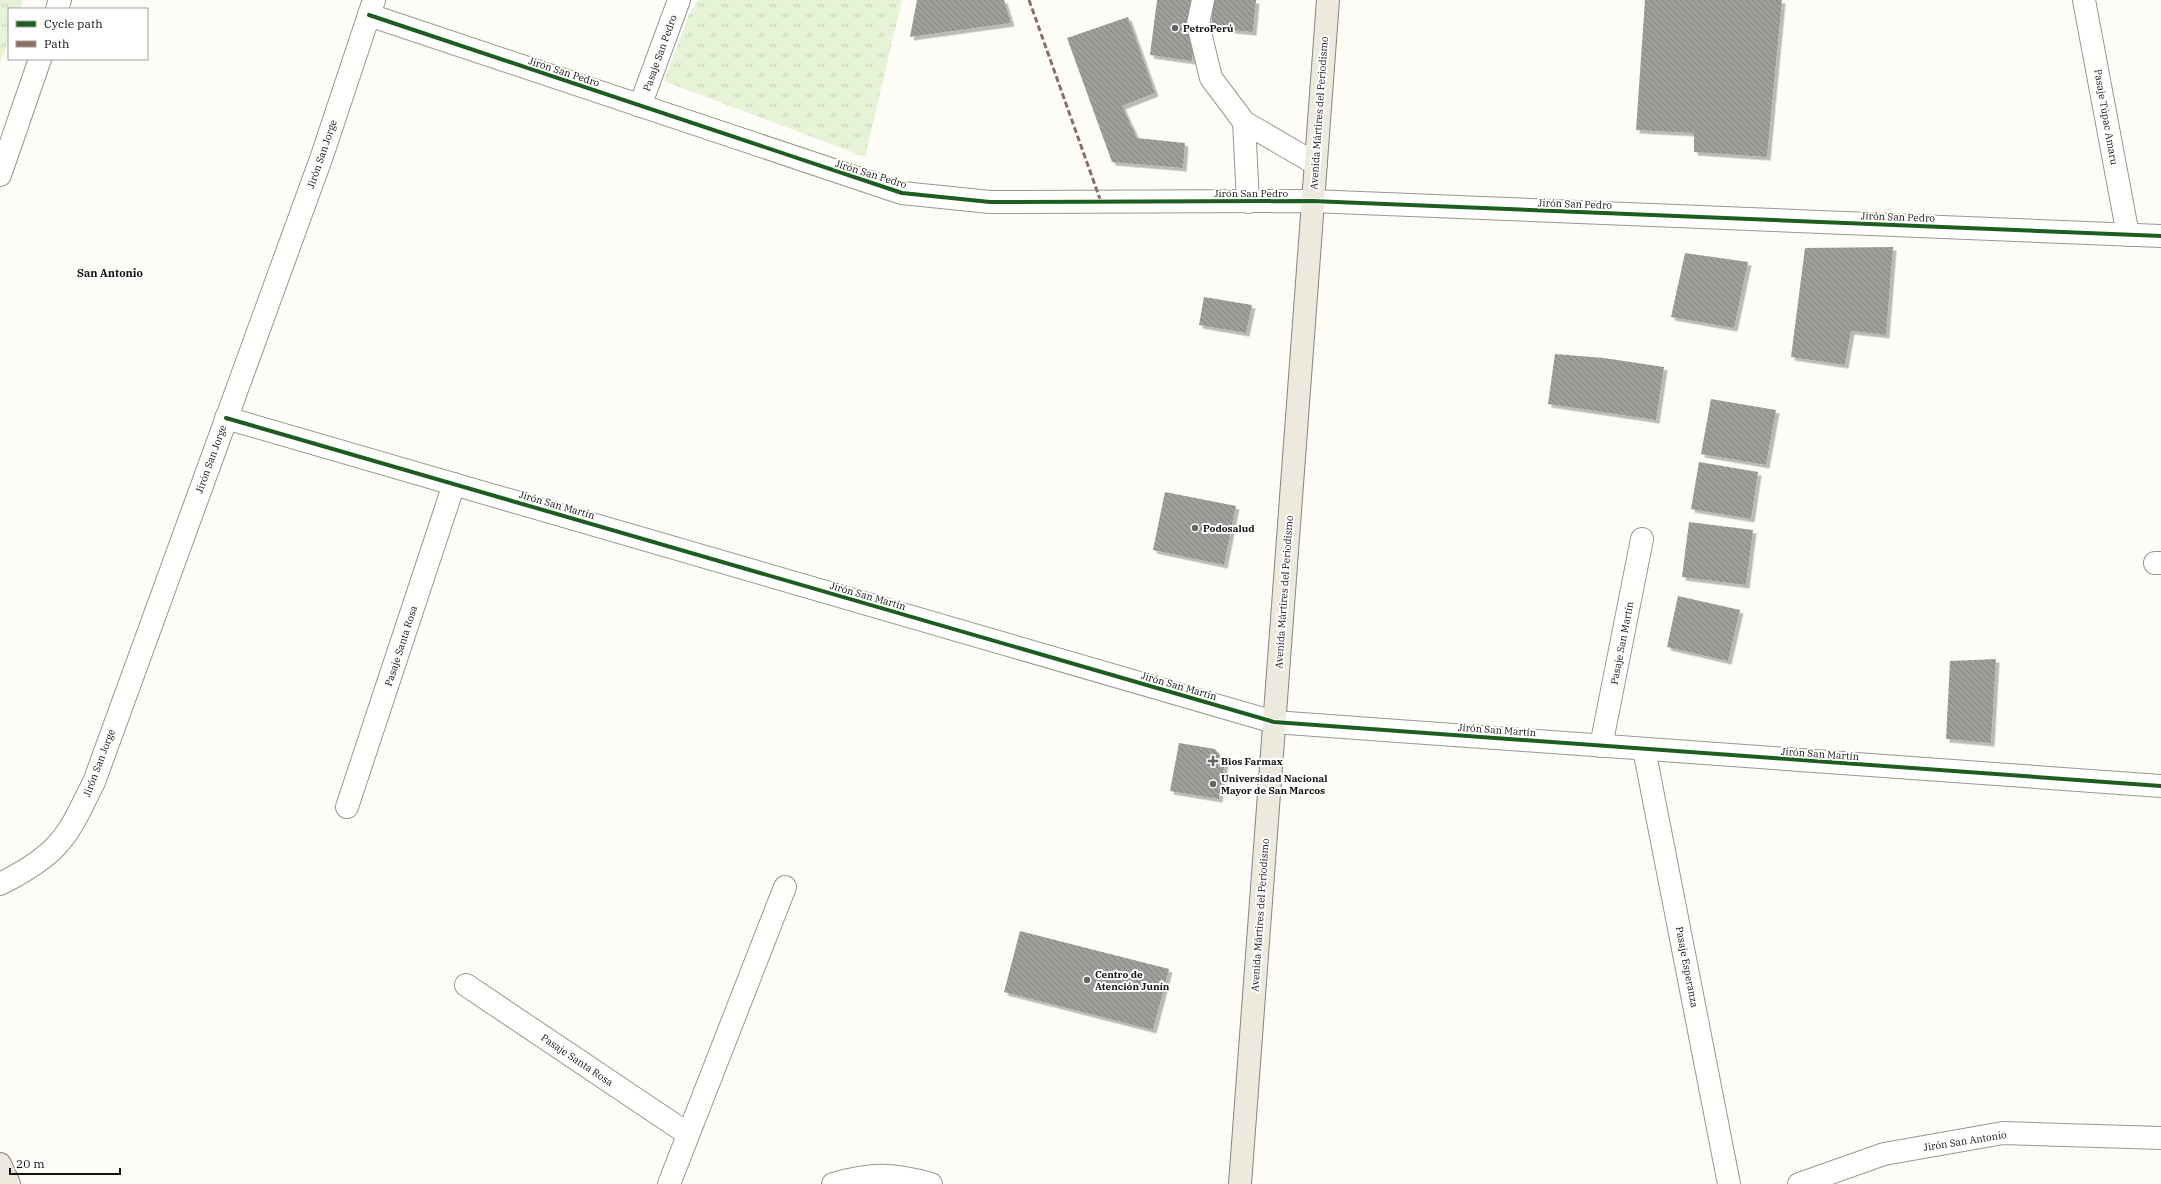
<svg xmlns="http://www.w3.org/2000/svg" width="2161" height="1184" font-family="'IBM Plex Serif',serif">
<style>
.park{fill:url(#park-tufts)}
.building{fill:url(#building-back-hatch);filter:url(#shadow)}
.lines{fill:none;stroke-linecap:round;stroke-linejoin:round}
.minor-casing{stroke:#979795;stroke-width:24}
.major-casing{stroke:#858482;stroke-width:24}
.minor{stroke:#fffffe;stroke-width:22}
.major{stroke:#ede9dc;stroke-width:22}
.quiet{stroke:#8d6e63;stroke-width:3;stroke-dasharray:6 3;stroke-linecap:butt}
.cycleway-casing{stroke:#fff;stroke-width:6}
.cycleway{stroke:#1b5e20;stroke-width:4}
.poi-dot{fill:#646362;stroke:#fff;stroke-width:1.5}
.labels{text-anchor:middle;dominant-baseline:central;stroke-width:4;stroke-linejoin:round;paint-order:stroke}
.poi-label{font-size:10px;font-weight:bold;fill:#111;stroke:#fff;text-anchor:start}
.street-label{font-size:10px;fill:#111;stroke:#fff}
.neighbourhood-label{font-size:11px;font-weight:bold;fill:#111;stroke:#fff}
</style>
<defs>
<pattern id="park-tufts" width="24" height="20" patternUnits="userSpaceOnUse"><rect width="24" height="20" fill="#e7f3d7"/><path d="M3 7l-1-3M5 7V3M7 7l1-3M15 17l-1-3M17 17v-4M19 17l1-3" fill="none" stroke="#c5cfb8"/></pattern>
<pattern id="building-back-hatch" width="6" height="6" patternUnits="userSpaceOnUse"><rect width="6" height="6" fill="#a19f9c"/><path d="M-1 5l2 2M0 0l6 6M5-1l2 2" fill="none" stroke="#82807e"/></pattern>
<filter id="shadow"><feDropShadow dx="3.5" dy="3.5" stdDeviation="0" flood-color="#0004"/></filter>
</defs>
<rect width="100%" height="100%" fill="#fdfcf7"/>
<g class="park">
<polygon points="0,0 23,0 20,9 9,9 9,39 0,63"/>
<polygon points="698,0 902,0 865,157 664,81 689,14"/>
</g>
<g class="building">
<polygon points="917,0 1004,0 1011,23 910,37"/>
<polygon points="1157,0 1199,0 1192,61 1150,55"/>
<polygon points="1213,0 1256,0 1253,32 1211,28"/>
<polygon points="1645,0 1782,0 1767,157 1694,152 1694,133 1636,130"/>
<polygon points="1128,17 1155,93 1122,106 1137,138 1185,143 1183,168 1112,162 1067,38"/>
<polygon points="1893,247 1886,335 1851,331 1845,365 1791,357 1805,248"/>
<polygon points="1685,253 1748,262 1734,328 1671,317"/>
<polygon points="1204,297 1252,305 1246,333 1199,325"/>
<polygon points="1555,354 1604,358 1664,367 1656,420 1548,404"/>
<polygon points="1711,399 1776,410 1766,465 1701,454"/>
<polygon points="1699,462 1758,472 1751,519 1691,509"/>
<polygon points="1165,492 1236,506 1224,565 1153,550"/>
<polygon points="1689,522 1753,530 1746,585 1682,577"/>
<polygon points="1678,596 1740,610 1728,661 1667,647"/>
<polygon points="1996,659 1991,743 1946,739 1950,661"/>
<polygon points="1179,743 1215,749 1225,762 1219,799 1170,791"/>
<polygon points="1020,931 1169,969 1153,1030 1004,992"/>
</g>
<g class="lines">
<g class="minor-casing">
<g id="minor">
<polyline points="1203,0 1198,24 1211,78 1244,122 1316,164"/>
<polyline points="2084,0 2128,235"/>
<polyline points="57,9 60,0"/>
<polyline points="369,15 902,193 990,202 1312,201 2161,236"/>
<polyline points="640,106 679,0"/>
<polyline points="1244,122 1248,202"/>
<polyline points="0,175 40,59"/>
<polyline points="226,418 1274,722 2161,786"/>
<polyline points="2155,563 2161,563"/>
<polyline points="1601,746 1642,539"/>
<polyline points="1644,749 1729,1184"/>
<polyline points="347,807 454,484"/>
<path d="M0,884C20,874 43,861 58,844C74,826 83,803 94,782L322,156L374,0"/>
<polyline points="466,985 688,1134"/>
<polyline points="669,1184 785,887"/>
<path d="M833,1184C871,1173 892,1173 931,1184"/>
<polyline points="1799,1184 1884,1154 2003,1133 2161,1138"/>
</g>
</g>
<g class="major-casing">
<g id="major">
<polyline points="0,1164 9,1184"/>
<polyline points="1240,1184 1328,0"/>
</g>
</g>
<use href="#minor" class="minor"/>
<use href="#major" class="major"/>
<polyline class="quiet" points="1029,0 1101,202"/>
<g class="cycleway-casing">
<g id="cycleway">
<polyline points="369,15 902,193 990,202 1312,201 2161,236"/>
<polyline points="226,418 1274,722 2161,786"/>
</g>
</g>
<use href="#cycleway" class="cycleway"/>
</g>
<g class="poi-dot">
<circle cx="1175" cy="28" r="4"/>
<circle cx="1195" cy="528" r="4"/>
<path d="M1211 755h4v4h4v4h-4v4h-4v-4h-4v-4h4z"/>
<circle cx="1213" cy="784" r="4"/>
<circle cx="1087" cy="980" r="4"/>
</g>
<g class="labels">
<g class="poi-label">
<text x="1183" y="28">PetroPerú</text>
<text x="1203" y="528">Podosalud</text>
<text x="1221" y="761">Bios Farmax</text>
<text x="1221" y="778">Universidad Nacional<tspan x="1221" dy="12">Mayor de San Marcos</tspan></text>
<text x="1095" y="974">Centro de<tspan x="1095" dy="12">Atención Junín</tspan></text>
</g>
<g class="street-label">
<text transform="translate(660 53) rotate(-70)">Pasaje San Pedro</text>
<text transform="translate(564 72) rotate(18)">Jirón San Pedro</text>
<text transform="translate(1319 113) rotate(-86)">Avenida Mártires del Periodismo</text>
<text transform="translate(2106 117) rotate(80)">Pasaje Túpac Amaru</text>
<text transform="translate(322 154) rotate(-71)">Jirón San Jorge</text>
<text transform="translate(871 174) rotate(17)">Jirón San Pedro</text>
<text x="1251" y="193">Jirón San Pedro</text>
<text transform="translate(1575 204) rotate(2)">Jirón San Pedro</text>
<text transform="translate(1898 217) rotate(2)">Jirón San Pedro</text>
<text transform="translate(211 459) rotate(-70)">Jirón San Jorge</text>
<text transform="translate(557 505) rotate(16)">Jirón San Martín</text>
<text transform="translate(1284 592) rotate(-86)">Avenida Mártires del Periodismo</text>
<text transform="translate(868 596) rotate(16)">Jirón San Martín</text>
<text transform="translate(1622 643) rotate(-79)">Pasaje San Martín</text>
<text transform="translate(401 646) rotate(-72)">Pasaje Santa Rosa</text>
<text transform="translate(1179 686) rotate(16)">Jirón San Martín</text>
<text transform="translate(1497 730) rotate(4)">Jirón San Martín</text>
<text transform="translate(1820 754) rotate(4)">Jirón San Martín</text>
<text transform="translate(99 763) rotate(-69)">Jirón San Jorge</text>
<text transform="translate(1260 915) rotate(-86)">Avenida Mártires del Periodismo</text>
<text transform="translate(1687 967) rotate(79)">Pasaje Esperanza</text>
<text transform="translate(577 1060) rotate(34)">Pasaje Santa Rosa</text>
<text transform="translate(1965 1141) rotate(-9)">Jirón San Antonio</text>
</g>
<g class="neighbourhood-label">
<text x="110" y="273">San Antonio</text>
</g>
</g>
<rect x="8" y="8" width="140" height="52" fill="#ffffff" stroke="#a0a0a0"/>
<rect x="16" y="21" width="20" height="6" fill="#1b5e20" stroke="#a0a0a0"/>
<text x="44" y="28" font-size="12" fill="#111111">Cycle path</text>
<rect x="16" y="41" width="20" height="6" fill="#8d6e63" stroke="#a0a0a0"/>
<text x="44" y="48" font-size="12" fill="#111111">Path</text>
<path d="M10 1168v6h110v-6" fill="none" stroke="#111111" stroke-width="2"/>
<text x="16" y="1168" font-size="12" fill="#111111" stroke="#ffffff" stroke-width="3" paint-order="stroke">20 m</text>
</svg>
